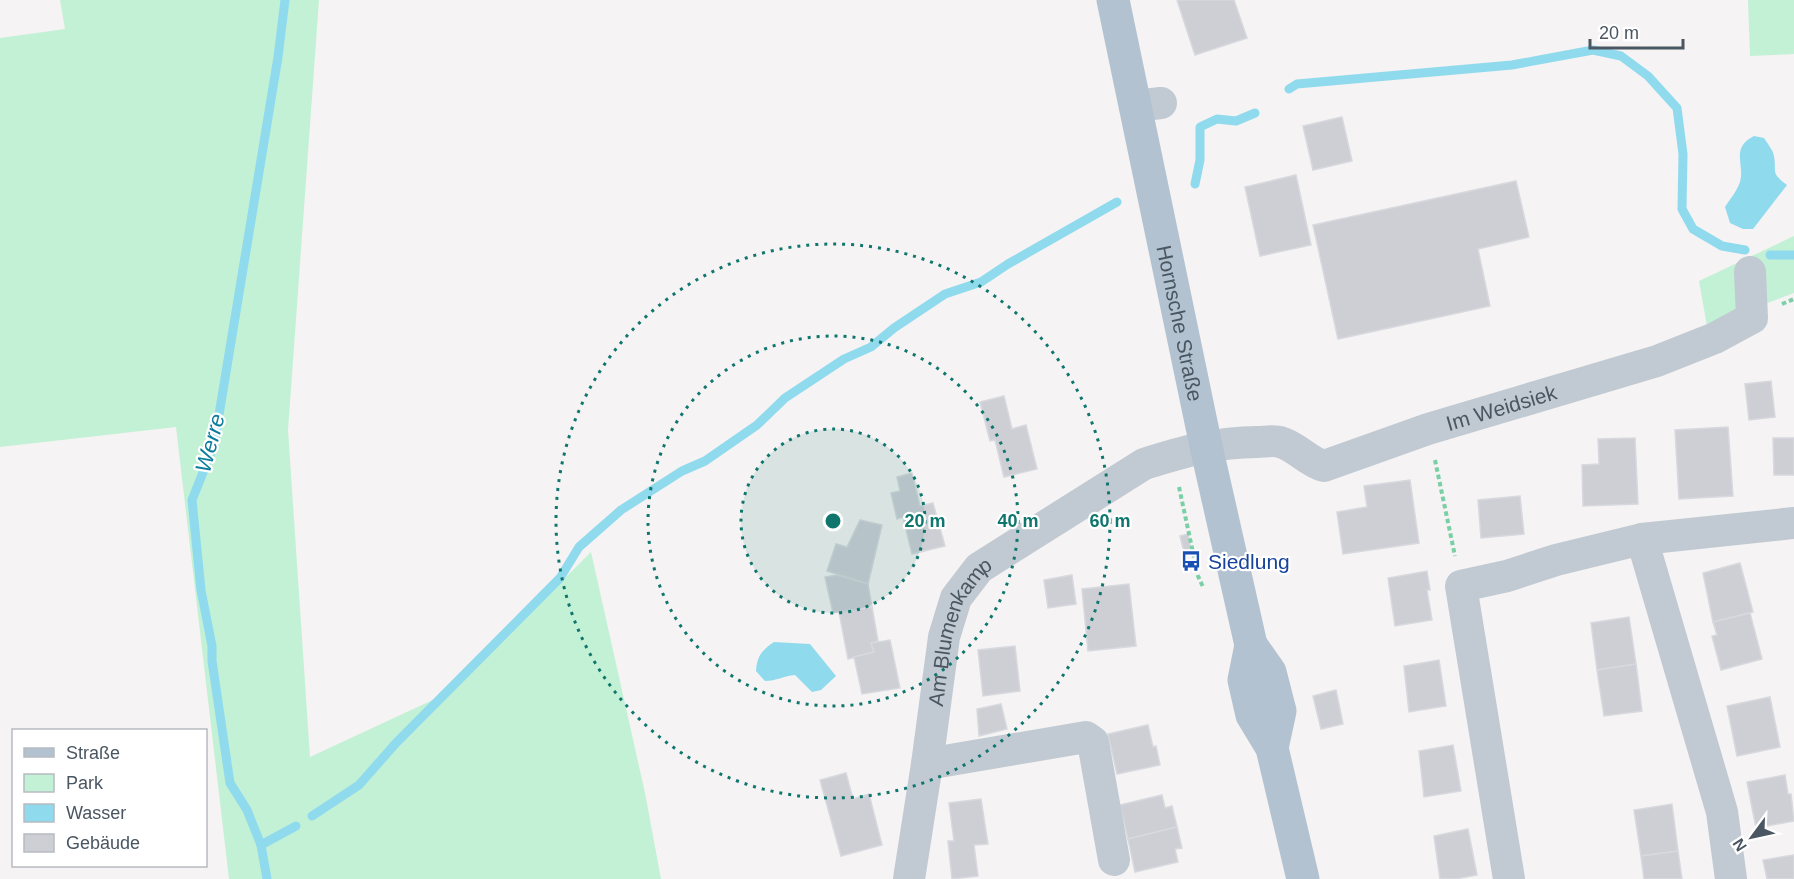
<svg xmlns="http://www.w3.org/2000/svg" width="1794" height="879" font-family="Arial,sans-serif">
<style>
.green{fill:#c3f1d5}
.water{fill:#90daee}
.lines{fill:none;stroke-linecap:round;stroke-linejoin:round}
.stream{stroke:#90daee;stroke-width:9}
.building{fill:#cdcfd5;stroke:#d7d9de;stroke-width:1.5}
.path{stroke:#7ad0a6;stroke-width:4;stroke-dasharray:4.5 3;stroke-linecap:butt}
.minor{stroke:#c1cad2;stroke-width:32}
.major{stroke:#b3c2d1;stroke-width:33}
.ring{fill:none;stroke:#0f766e;stroke-width:3;stroke-dasharray:3 6}
.labels{text-anchor:middle;dominant-baseline:central;stroke-width:4.5;stroke-linejoin:round;paint-order:stroke}
.street-label{font-size:21px;fill:#4a5661;stroke:#fff}
.transit-label{font-size:21px;fill:#164399;stroke:#fff;text-anchor:start}
.water-label{font-size:22px;font-style:italic;fill:#0c7c9b;stroke:#fff}
.centre{fill:#0f766e;stroke:#fff;stroke-width:3}
.ring-label{font-size:18px;text-anchor:middle;font-weight:bold;fill:#0f766e;stroke:#fff;stroke-width:4.5;stroke-linejoin:round;paint-order:stroke}
</style>
<rect width="100%" height="100%" fill="#f5f3f3"/>
<g class="green">
<polygon points="60,0 319,0 288,430 310,757 452,691 591,552 645,793 661,879 229,879 176,427 0,447 0,38 65,29"/>
<polygon points="1748,0 1794,0 1794,54 1750,56"/>
<polygon points="1794,236 1794,293 1707,326 1699,281"/>
</g>
<g class="water">
<path d="M1754,136L1764,138C1767,143 1773,150 1774,156C1777,173 1770,172 1787,185L1753,229H1743L1730,223L1725,207C1730,199 1737,191 1740,182C1745,164 1730,148 1754,136Z"/>
<path d="M774,642L810,644L836,676L821,690L812,692L795,675C784,676 776,681 765,681L756,671C757,656 762,650 774,642Z"/>
</g>
<g class="lines">
<g class="stream">
<polyline points="1289,89 1297,84 1512,65 1593,50 1621,56 1648,76 1677,108 1683,154 1682,209 1693,229 1722,246 1745,250"/>
<polyline points="1195,184 1200,160 1200,127 1217,119 1236,121 1255,113"/>
<polyline points="1770,255 1794,255"/>
<polyline points="312,816 359,785 396,743 560,578 579,547 621,510 682,471 705,461 757,425 785,398 844,359 871,347 894,328 945,294 981,282 1008,264 1117,202"/>
<polyline points="261,845 296,826"/>
<polyline points="267,879 261,845 247,810 230,783 212,661 212,646 201,590 192,500 214,445 278,57 285,0"/>
</g>
</g>
<g class="building">
<polygon points="1177,0 1234,0 1247,38 1195,55"/>
<polygon points="1342,117 1352,161 1313,170 1303,126"/>
<polygon points="1296,175 1311,245 1260,256 1245,187"/>
<polygon points="1516,181 1529,237 1478,249 1490,306 1338,339 1313,225"/>
<polygon points="1771,381 1775,417 1749,420 1745,384"/>
<polygon points="1004,396 1012,429 1026,425 1037,469 1004,477 995,440 990,441 980,402"/>
<polygon points="1728,427 1733,496 1679,499 1675,430"/>
<polygon points="1635,438 1638,504 1583,506 1582,465 1599,464 1598,439"/>
<polygon points="1773,438 1794,438 1794,475 1774,475"/>
<polygon points="912,473 920,506 933,503 945,546 912,554 903,517 897,519 891,493 900,491 897,477"/>
<polygon points="1410,480 1419,543 1343,554 1337,512 1367,507 1364,486"/>
<polygon points="1520,496 1524,534 1481,538 1478,500"/>
<polygon points="860,520 882,525 868,584 827,571 836,544 847,547"/>
<polygon points="1188,534 1191,550 1184,552 1180,536"/>
<polygon points="1740,563 1753,612 1713,622 1703,573"/>
<polygon points="1427,571 1430,590 1427,590 1432,620 1395,626 1388,578"/>
<polygon points="837,575 868,584 872,607 833,613 825,577"/>
<polygon points="1072,575 1076,604 1048,608 1044,580"/>
<polygon points="1129,584 1136,646 1088,651 1082,589"/>
<polygon points="872,607 878,641 871,643 874,652 848,659 839,612"/>
<polygon points="1750,613 1762,659 1721,670 1712,636 1717,635 1713,622"/>
<polygon points="1629,617 1636,664 1597,670 1591,623"/>
<polygon points="890,640 900,688 862,694 854,657 874,652 871,643"/>
<polygon points="1015,646 1020,691 983,696 978,650"/>
<polygon points="1439,660 1446,706 1409,712 1404,666"/>
<polygon points="1636,664 1642,711 1604,716 1597,670"/>
<polygon points="1336,690 1343,724 1321,729 1313,696"/>
<polygon points="1770,697 1780,747 1737,756 1727,706"/>
<polygon points="1001,704 1007,729 979,736 977,709"/>
<polygon points="1148,725 1153,747 1156,746 1160,765 1117,774 1108,734"/>
<polygon points="1453,745 1461,791 1424,797 1419,751"/>
<polygon points="846,773 853,799 869,794 882,845 841,856 820,780"/>
<polygon points="1785,775 1788,794 1791,794 1794,821 1756,828 1747,782"/>
<polygon points="1162,795 1165,808 1172,806 1177,827 1128,839 1120,805"/>
<polygon points="981,799 988,844 974,845 978,876 952,879 948,841 954,841 949,803"/>
<polygon points="1672,804 1678,851 1641,856 1634,810"/>
<polygon points="1177,827 1182,848 1175,849 1178,862 1135,872 1128,839"/>
<polygon points="1468,829 1477,875 1456,879 1440,879 1434,836"/>
<polygon points="1678,851 1682,879 1644,879 1641,856"/>
<polygon points="1794,855 1794,879 1767,879 1763,860"/>
</g>
<g class="lines">
<g class="path">
<polyline points="1782,304 1794,299"/>
<polyline points="1435,460 1455,556"/>
<polyline points="1179,487 1198,576 1203,587"/>
</g>
<g class="minor">
<polyline points="1135,106 1161,103"/>
<polyline points="1642,539 1722,812 1731,879"/>
<polyline points="927,764 1086,737 1093,742 1114,860"/>
<path id="s1" d="M909,879L927,764L944,637L956,598L979,568L1144,464C1182,452 1217,442 1257,442C1264,442 1274,440 1280,442C1296,446 1308,462 1324,466L1428,429L1657,361L1715,338L1752,318L1750,272"/>
<polyline points="1509,879 1461,586 1507,576 1556,560 1642,539 1794,523"/>
</g>
<g class="major">
<path id="s2" d="M1113,0L1206,446L1251,645L1270,672L1280,711L1272,748"/>
<polyline points="1251,645 1244,680 1252,715 1272,748 1303,879"/>
</g>
</g>
<circle cx="833" cy="521" r="92" fill="#0f766e" fill-opacity=".12"/>
<g class="ring">
<circle cx="833" cy="521" r="92"/>
<circle cx="833" cy="521" r="185"/>
<circle cx="833" cy="521" r="277"/>
</g>
<defs>
<g id="bus-bare" transform="scale(1.62)"><path d="M-5-6H5V4H4V6H2V4H-2V6H-4V4H-5ZM-3.5-4V0h7V-4ZM-3.5 1.2v1.5H-2V1.2ZM2 1.2v1.5H3.5V1.2Z" fill="#1a4fb4" stroke="#fff" stroke-width="2.5" paint-order="stroke"/></g>
</defs>
<g fill-rule="evenodd">
<use href="#bus-bare" x="1191" y="561"/>
</g>
<g class="labels">
<g class="street-label">
<text stroke="none"><textPath href="#s2" startOffset="330">Hornsche Straße</textPath></text>
<text stroke="none"><textPath href="#s1" startOffset="894">Im Weidsiek</textPath></text>
<text stroke="none"><textPath href="#s1" startOffset="255">Am Blumenkamp</textPath></text>
</g>
<g class="transit-label">
<text x="1208" y="561">Siedlung</text>
</g>
<g class="water-label">
<text transform="translate(210 443) rotate(-75)">Werre</text>
</g>
</g>
<circle cx="833" cy="521" r="9" class="centre"/>
<g class="ring-label">
<text x="925" y="527">20 m</text>
<text x="1018" y="527">40 m</text>
<text x="1110" y="527">60 m</text>
</g>
<rect x="12" y="729" width="195" height="138" fill="#ffffff" stroke="#b7bbc0" stroke-width="1.5"/>
<rect x="24" y="748" width="30" height="9" fill="#b3c2d1" stroke="#b7bbc0" stroke-width="1.5"/>
<text x="66" y="759" font-size="18" fill="#4a5661">Straße</text>
<rect x="24" y="774" width="30" height="18" fill="#c3f1d5" stroke="#b7bbc0" stroke-width="1.5"/>
<text x="66" y="789" font-size="18" fill="#4a5661">Park</text>
<rect x="24" y="804" width="30" height="18" fill="#90daee" stroke="#b7bbc0" stroke-width="1.5"/>
<text x="66" y="819" font-size="18" fill="#4a5661">Wasser</text>
<rect x="24" y="834" width="30" height="18" fill="#cdcfd5" stroke="#b7bbc0" stroke-width="1.5"/>
<text x="66" y="849" font-size="18" fill="#4a5661">Gebäude</text>
<g transform="translate(1752 837) rotate(237)" stroke="#ffffff" stroke-width="4.5" paint-order="stroke">
<path d="M0-4.5L10 22L0 15L-10 22Z" fill="#4a5661"/>
<text y="-9" font-size="16" font-weight="bold" text-anchor="middle" fill="#4a5661">N</text>
</g>
<path d="M1590 39v9h93v-9" fill="none" stroke="#4a5661" stroke-width="3"/>
<text x="1599" y="39" font-size="18" fill="#4a5661" stroke="#ffffff" stroke-width="4.5" paint-order="stroke">20 m</text>
</svg>
